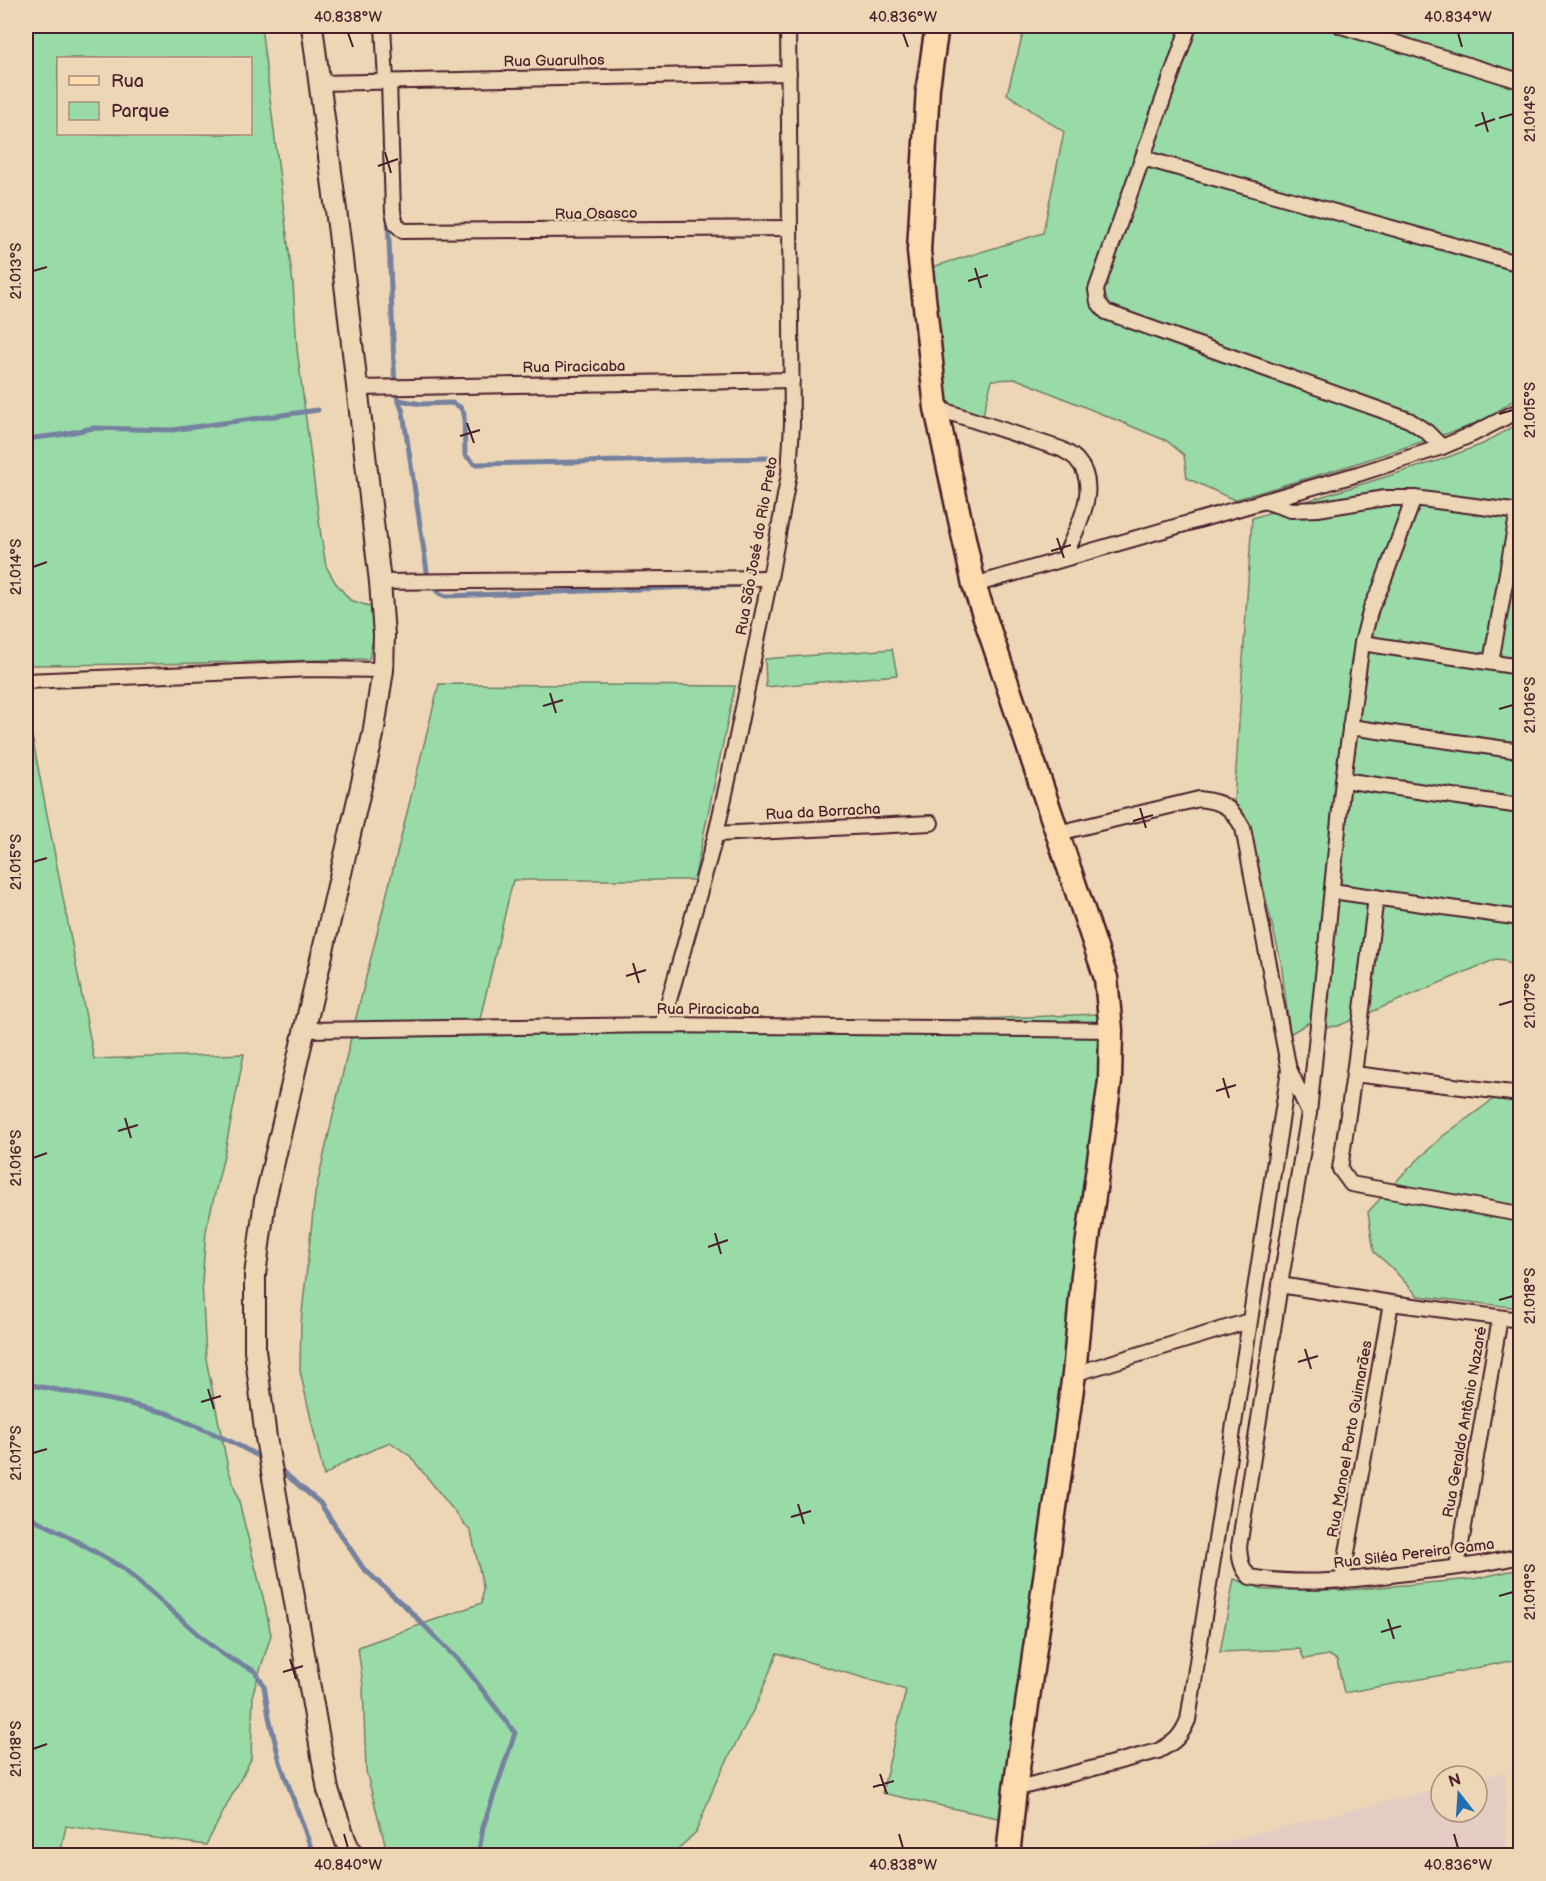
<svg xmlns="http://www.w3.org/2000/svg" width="1546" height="1881" font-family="'Balsamiq Sans',sans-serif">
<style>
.built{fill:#e4ccc3}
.green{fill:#98dba7;stroke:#717d69;stroke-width:1.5;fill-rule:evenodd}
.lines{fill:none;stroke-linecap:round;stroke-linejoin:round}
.stream{stroke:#75819f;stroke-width:5}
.street-casing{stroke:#4a1f2b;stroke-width:18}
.secondary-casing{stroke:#4a1f2b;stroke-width:24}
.primary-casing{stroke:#4a1f2b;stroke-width:27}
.street{stroke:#ecd6b5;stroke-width:14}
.secondary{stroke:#ecd6b5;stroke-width:20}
.primary{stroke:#fedbac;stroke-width:22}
.ticks{fill:none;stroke:#4a1f2b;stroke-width:2}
.labels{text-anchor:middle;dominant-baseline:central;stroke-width:4.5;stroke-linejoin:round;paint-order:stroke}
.street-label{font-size:15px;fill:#4a1f2b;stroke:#ecd6b5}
.neatline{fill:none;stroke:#4a1f2b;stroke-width:2}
.ticks-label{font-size:15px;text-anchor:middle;fill:#4a1f2b}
</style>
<rect width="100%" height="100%" fill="#ecd6b5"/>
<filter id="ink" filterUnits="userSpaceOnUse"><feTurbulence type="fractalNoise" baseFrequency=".0167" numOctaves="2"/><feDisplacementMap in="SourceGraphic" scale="12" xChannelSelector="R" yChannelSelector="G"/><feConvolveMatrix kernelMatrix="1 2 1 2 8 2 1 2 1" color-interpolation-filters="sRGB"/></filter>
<g filter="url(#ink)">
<polygon class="built" points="1505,1772 1506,1855 1169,1855 1441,1788 1441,1812 1477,1812 1477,1779"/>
<g class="green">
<path d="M26,26H261L293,284L297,349L321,536L326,566L335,582L350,600L379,609L369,659L154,664L26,665ZM58,58H250V134H58Z"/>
<polygon points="1033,26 1520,26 1520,396 1487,418 1464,428 1348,466 1234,500 1187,478 1184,455 1167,441 1017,379 992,380 982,419 940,398 929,268 1043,233 1064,132 1007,94 1023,34"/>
<polygon points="1520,422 1520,973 1504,960 1496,959 1338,1026 1327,1027 1316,1018 1290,1034 1281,962 1249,828 1234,801 1252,518 1440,460 1483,444"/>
<polygon points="892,649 897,675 766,687 765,659"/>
<polygon points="439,684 735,686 694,880 513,880 479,1023 676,1018 888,1023 1097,1014 1110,1094 1007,1820 882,1793 906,1690 777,1653 758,1701 715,1784 696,1832 676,1851 669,1855 388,1855 366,1771 363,1686 358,1647 482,1603 483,1586 471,1532 410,1456 390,1442 345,1462 324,1476 300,1371 301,1322 315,1194 349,1046"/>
<polygon points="26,705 94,1059 244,1054 225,1151 206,1231 202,1282 206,1359 228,1468 238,1498 265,1605 271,1635 253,1693 251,1759 206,1845 66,1826 60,1855 26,1855"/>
<polygon points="1520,1080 1520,1308 1418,1296 1390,1266 1374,1252 1368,1212 1404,1173 1443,1136"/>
<polygon points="1520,1569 1520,1659 1442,1675 1344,1693 1337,1660 1329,1655 1304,1659 1300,1649 1220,1652 1234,1579 1266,1590 1346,1590 1473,1579"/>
</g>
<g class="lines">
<g class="stream">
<path d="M388,214L395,391L403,412L428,578C433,586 436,594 446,596L749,585"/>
<polyline points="399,400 421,404 452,403 460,407 464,414 465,455 475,464 770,458"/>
<polyline points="26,439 59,435 93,428 172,430 318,410"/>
<polyline points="26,1384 121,1402 167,1413 232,1442 264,1459"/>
<polyline points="277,1467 320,1503 363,1568 409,1610 465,1667 515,1733 483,1827 478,1856"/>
<polyline points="26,1515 62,1533 123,1568 212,1646 229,1658 255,1671 264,1686 269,1717 280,1762 314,1856"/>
</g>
<g class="street-casing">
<g id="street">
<polyline points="383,26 386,81"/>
<polyline points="1189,26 1096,290 1098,302 1106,312 1409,420 1427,432 1442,447"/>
<polyline points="1341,26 1520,81"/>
<polyline points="389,81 393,212 396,224 403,231 790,228"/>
<polyline points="320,83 789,73"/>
<polyline points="1143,158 1520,264"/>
<polyline points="357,388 792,380"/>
<path d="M936,408L1061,449C1066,452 1073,455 1077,460C1102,488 1076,529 1064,558"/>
<path d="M1414,498L1381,587L1371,608L1362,643L1343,780L1309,1113L1280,1285L1239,1547C1240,1560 1241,1568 1250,1577C1302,1586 1355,1580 1406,1573C1445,1569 1483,1565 1520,1556"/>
<polyline points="1264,501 1291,510 1318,509 1385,498 1414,498 1520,512"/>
<polyline points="380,582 770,578"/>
<polyline points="974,585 1358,474 1442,447 1473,434 1520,410"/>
<polyline points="1362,643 1520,667"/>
<polyline points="1491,662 1518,511"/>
<polyline points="26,681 312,669 383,670"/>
<polyline points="1350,727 1520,751"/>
<polyline points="1343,780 1520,806"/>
<polyline points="716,834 931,823"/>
<polyline points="1332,891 1520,918"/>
<polyline points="1376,897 1354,1074 1340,1169 1351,1184 1520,1214"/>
<polyline points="662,1025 716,834 728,780 770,578 789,474 792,424 788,26"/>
<polyline points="305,1030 662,1025 1111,1030"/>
<polyline points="1290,1071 1309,1113"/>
<polyline points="1354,1074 1520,1094"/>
<polyline points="1280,1285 1391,1303 1520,1320"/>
<polyline points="1074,1374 1249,1321"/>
<polyline points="1457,1567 1500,1318"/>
<polyline points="1342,1581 1391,1303"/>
<path d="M1015,1789L1158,1751C1175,1742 1180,1738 1188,1720L1289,1070L1243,828C1231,807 1224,802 1199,799L1058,833"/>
</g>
</g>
<g class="secondary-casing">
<polyline id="secondary" points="312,26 339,233 380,582 384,635 383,670 373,735 265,1200 255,1275 255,1350 266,1438 328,1790 346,1842 353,1856"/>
</g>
<g class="primary-casing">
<polyline id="primary" points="937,26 928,87 919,251 936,408 974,585 1106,978 1111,1030 1110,1081 1083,1275 1074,1374 1015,1789 1008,1856"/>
</g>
<use href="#street" class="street"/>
<use href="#secondary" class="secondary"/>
<use href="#primary" class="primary"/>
</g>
</g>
<path class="ticks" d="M348,33L353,47M903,33L908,47M1458,33L1462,47M1482,112L1488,132M1499,118L1513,114M1475,126L1495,119M385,152L391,173M378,166L398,159M975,268L981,288M33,271L47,267M968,281L988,275M1499,414L1513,410M467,423L474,443M460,436L480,430M1057,538L1064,558M1051,551L1071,545M33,567L47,562M550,693L556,713M543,706L563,700M1499,709L1513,705M1140,808L1146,828M1133,821L1153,815M33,862L47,858M633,963L639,983M626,976L646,970M1499,1005L1513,1001M1223,1078L1229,1098M1216,1091L1236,1085M125,1118L131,1138M118,1131L138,1125M33,1158L47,1153M715,1233L721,1254M708,1247L728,1240M1499,1300L1513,1296M1305,1349L1311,1369M1298,1362L1318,1356M208,1389L214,1409M201,1402L221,1396M33,1453L47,1449M798,1504L804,1524M791,1517L811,1511M1499,1596L1513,1592M1388,1619L1394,1639M1381,1632L1401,1626M290,1659L296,1679M283,1672L303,1666M33,1749L47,1744M880,1774L887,1794M873,1787L894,1781M344,1834L348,1848M899,1834L903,1848M1454,1834L1458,1848"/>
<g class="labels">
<g class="street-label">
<text transform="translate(554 61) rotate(-1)">Rua Guarulhos</text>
<text transform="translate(596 214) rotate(-1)">Rua Osasco</text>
<text transform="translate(574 367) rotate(-1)">Rua Piracicaba</text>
<text transform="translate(757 546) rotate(-80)">Rua São José do Rio Preto</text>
<text transform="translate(823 812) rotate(-3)">Rua da Borracha</text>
<text x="708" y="1009">Rua Piracicaba</text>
<text transform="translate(1465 1422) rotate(-80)">Rua Geraldo Antônio Nazaré</text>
<text transform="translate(1350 1439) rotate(-80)">Rua Manoel Porto Guimarães</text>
<text transform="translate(1414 1554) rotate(-7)">Rua Siléa Pereira Gama</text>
</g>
</g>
<rect width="1546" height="1881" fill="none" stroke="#ecd6b5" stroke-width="66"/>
<rect x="57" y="57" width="195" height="78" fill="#ecd6b5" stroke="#ab8d7e" stroke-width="1.5"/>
<rect x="69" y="76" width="30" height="9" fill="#fedbac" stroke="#ab8d7e" stroke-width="1.5"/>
<text x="111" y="87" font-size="18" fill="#4a1f2b">Rua</text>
<rect x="69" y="102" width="30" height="18" fill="#98dba7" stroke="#ab8d7e" stroke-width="1.5"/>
<text x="111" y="117" font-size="18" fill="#4a1f2b">Parque</text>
<g transform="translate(1459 1794) rotate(343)"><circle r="28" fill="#ecd6b5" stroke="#ab8d7e" stroke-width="1.5"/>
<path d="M0-4.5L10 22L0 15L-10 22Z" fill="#1f6fb2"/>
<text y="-9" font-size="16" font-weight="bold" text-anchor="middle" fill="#4a1f2b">N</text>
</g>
<rect x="33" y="33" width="1480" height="1815" class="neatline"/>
<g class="ticks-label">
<text x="348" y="22">40.838°W</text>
<text x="903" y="22">40.836°W</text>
<text x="1458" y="22">40.834°W</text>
<text transform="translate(1530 114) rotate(-90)" y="5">21.014°S</text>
<text transform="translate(16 271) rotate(-90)" y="5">21.013°S</text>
<text transform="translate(1530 410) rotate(-90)" y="5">21.015°S</text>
<text transform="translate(16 567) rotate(-90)" y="5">21.014°S</text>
<text transform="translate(1530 705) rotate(-90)" y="5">21.016°S</text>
<text transform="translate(16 862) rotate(-90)" y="5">21.015°S</text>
<text transform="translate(1530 1001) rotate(-90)" y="5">21.017°S</text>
<text transform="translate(16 1158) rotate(-90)" y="5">21.016°S</text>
<text transform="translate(1530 1296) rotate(-90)" y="5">21.018°S</text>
<text transform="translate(16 1453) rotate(-90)" y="5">21.017°S</text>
<text transform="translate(1530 1592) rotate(-90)" y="5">21.019°S</text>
<text transform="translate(16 1749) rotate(-90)" y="5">21.018°S</text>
<text x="348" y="1870">40.840°W</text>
<text x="903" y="1870">40.838°W</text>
<text x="1458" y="1870">40.836°W</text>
</g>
</svg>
